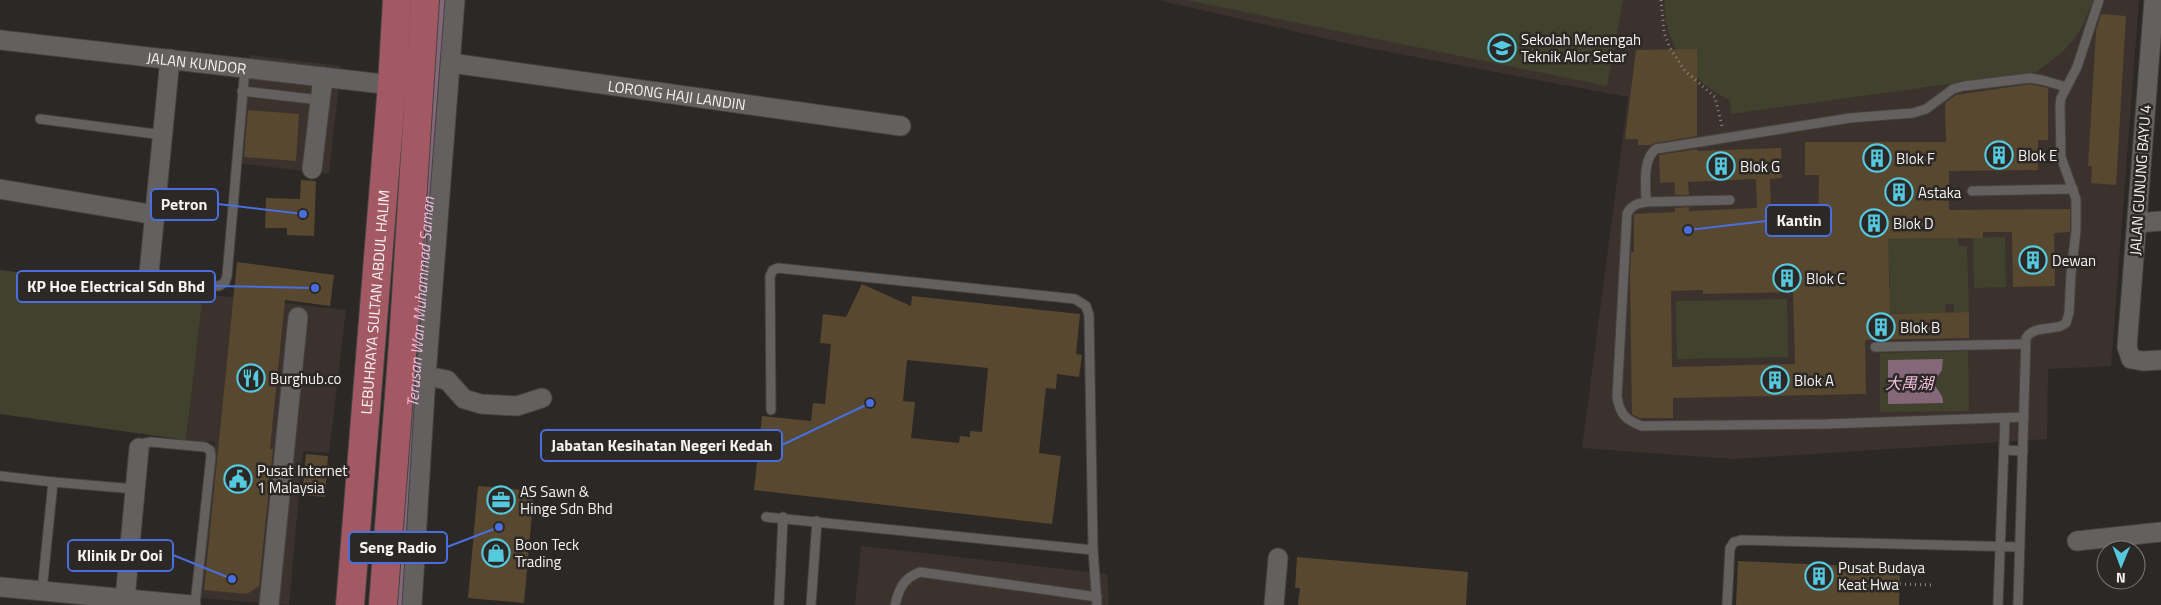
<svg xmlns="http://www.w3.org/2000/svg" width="2161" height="605" font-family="'Titillium Web','Noto Sans SC',sans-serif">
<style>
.built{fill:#3b322e}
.green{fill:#40422e}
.water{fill:#84687a}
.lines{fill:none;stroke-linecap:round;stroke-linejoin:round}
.canal{stroke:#84687a;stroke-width:18}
.building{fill:#58482f;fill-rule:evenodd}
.service-casing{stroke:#454341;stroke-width:11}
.minor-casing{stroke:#454341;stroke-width:21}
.primary-casing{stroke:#454341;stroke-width:30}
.path{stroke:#8b8987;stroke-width:3;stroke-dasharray:1 4;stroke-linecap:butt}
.service{stroke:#64605f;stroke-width:9}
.minor{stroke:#64605f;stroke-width:19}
.primary{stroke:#a35964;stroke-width:28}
.labels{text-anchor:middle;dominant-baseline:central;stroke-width:5;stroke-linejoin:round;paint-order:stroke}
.poi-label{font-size:15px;fill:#f5f3f2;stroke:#2b2826;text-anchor:start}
.street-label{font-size:15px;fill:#f5f3f2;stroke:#2b2826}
.water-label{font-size:16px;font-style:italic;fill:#f0bcdd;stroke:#2b2826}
.leader{fill:none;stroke:#486fdd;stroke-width:2}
.callout-dot{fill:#486fdd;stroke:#2b2826;stroke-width:2}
.callout{fill:#2b2826;stroke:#486fdd;stroke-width:2}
.callout-label{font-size:16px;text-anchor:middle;font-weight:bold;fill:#f5f3f2}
</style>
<rect width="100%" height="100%" fill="#2b2826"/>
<g class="built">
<polygon points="1158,0 2139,0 2111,366 2048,369 2047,439 1733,459 1582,448 1628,97 1363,47"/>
<polygon points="250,55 341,66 329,174 237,163"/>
<polygon points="203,294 346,310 329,453 303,451 289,605 200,598 215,442 186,440"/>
<polygon points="861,546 1107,574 1109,605 855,605"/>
</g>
<g class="green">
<polygon points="1186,0 1623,0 1607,86"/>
<path d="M1665,0H2093C2080,38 2068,50 2036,72L1731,114L1730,101C1720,94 1706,87 1697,78C1678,58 1662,29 1665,0Z"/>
<polygon points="2005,237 2006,287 1974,288 1973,238"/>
<polygon points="1958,238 1959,246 1967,246 1969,312 1954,312 1954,304 1946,304 1945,313 1850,314 1890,290 1889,262 1849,263 1848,240"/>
<polygon points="0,270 203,294 186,440 0,414"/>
<polygon points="1787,299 1788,357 1677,359 1676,301"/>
<polygon points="1968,351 1969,411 1880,412 1880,353"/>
</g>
<path class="water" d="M1943,359L1942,370L1934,382C1936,391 1944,394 1943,403L1888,404V360Z"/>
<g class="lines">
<path class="canal" id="s1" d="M397,605L443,0"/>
</g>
<g class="building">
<polygon points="2101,14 2126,16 2116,185 2091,183 2092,166 2088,166 2096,31"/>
<polygon points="1697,49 1697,136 1655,143 1651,145 1638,145 1638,139 1625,139 1636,50"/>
<path d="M2030,84L2048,88V140H2038V170L1949,171V210L2070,209V232L2054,233L2055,286L2013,287L2012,232H1983V238L1888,239L1890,314L1969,312V338L1865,340L1866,394L1673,398V418H1639L1632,414L1630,273L1631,252H1634V214L1675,212V208L1689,207V211L1757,208L1756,179L1688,182L1689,195H1675L1674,182L1660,183L1659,155L1697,149V151L1781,148L1782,178L1770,179L1771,213H1784V229L1805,228V212H1818L1819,175H1805V142H1946L1945,103L1956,95ZM1703,290V294L1793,292L1795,364L1672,367L1671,291Z"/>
<polygon points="248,110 299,114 296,161 244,157"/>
<polygon points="301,180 316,181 314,236 287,235 287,228 265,228 266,198 300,199"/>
<polygon points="237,262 334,275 330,306 285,300 270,449 273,449 259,586 247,594 204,590"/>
<path d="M862,284L911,306L912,296L1080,314L1076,354L1082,355L1079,377L1057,374L1056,389L1046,388L1039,453L1061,456L1052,524L754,490L762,416L811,421L813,403L825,404L831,344L820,343L823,314L846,317ZM907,360L988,368L982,432L970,431V437L960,436L959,443L911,438L915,402L903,401Z"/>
<polygon points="306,454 328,456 325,497 302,495"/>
<polygon points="478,486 534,491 524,603 468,598"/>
<polygon points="1297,557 1468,572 1466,605 1298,605 1300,588 1295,588"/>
<polygon points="1738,561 1900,568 1899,605 1736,605"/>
</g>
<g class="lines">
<g class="service-casing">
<g id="service">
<polyline points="242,91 320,100"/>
<polyline points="40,119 163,135"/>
<polyline points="1972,191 2073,189"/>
<path d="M1730,200L1646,202C1637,204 1631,205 1627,214L1617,397C1620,414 1625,420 1642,426L1826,424L2024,417"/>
<path d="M1646,202C1646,186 1642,159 1656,149L1850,118L1913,113L1926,109L1953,89L1964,86L2030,78L2042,80L2066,87"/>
<polyline points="153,281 219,286 225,282 227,276 245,68"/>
<polyline points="1875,347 2025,344"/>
<polyline points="771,410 770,276 773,270 778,268 1075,299 1086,306 1089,315 1093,550 1097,605"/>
<polyline points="139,448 145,443 151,442 205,447 210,450 211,456 195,605"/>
<polyline points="2004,450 2023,451"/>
<polyline points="0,476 53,482"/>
<polyline points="766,517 1093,550"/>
<polyline points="42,591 53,482 135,489"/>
<polyline points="779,605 783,517"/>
<polyline points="811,605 817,521"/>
<path d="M895,605C899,588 904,578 920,572L1097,597"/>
<polyline points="1727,605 1730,548 1734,542 1741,540 2020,547"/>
<polyline points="1998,605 2005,418"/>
<path d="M2018,605L2026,338C2034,326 2049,330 2061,326L2066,323L2069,313L2071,273L2076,231V199L2061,157L2060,107L2061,98L2077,67L2099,0"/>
</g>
</g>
<g class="minor-casing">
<g id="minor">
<polyline points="2154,0 2127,347 2131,359 2143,361 2161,360"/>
<path id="s2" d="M0,40L392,85"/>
<path id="s3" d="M451,63L901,126"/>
<polyline points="312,169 323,77"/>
<polyline points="0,189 156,215"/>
<polyline points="2137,223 2161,221"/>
<polyline points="153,281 149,273 170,59"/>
<polyline points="426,376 447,380 464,399 481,404 517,406 542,398"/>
<polyline points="2077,541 2161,532"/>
<polyline points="0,587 191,605"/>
<polyline points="125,599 139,448"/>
<polyline points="269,605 298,317"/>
<polyline points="412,605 426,376 455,0"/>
<polyline points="1274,605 1278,558"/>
</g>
</g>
<g class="primary-casing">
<g id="primary">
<path id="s4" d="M350,605L392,85L397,0"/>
<polyline points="383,605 403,343 425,0"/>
</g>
</g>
<g class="path">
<polyline points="1661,0 1664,32 1669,46 1685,71 1715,97 1722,126"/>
<polyline points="1900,584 1933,585"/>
</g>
<use href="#service" class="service"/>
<use href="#minor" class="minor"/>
<use href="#primary" class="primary"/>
</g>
<defs>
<g id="school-ring" transform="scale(1.4375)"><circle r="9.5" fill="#2b2826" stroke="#55cadf" stroke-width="1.5"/><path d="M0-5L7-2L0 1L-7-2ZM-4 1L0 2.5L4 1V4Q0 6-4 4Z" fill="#55cadf"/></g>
<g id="building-ring" transform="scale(1.4375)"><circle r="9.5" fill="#2b2826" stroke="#55cadf" stroke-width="1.5"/><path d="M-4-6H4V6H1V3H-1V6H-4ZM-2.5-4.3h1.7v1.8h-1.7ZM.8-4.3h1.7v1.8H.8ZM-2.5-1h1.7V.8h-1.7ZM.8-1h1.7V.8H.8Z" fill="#55cadf"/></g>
<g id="restaurant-ring" transform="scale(1.4375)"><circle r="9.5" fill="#2b2826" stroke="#55cadf" stroke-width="1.5"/><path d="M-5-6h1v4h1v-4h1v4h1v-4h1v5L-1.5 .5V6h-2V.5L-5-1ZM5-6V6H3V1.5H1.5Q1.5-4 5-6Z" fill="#55cadf"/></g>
<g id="civic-ring" transform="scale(1.4375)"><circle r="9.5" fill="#2b2826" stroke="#55cadf" stroke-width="1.5"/><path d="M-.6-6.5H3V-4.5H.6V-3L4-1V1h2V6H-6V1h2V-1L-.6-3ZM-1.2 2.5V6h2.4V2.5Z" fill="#55cadf"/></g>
<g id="office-ring" transform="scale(1.4375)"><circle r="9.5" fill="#2b2826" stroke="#55cadf" stroke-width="1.5"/><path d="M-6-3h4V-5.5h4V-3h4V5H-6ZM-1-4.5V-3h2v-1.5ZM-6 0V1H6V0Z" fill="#55cadf"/></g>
<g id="shop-ring" transform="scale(1.4375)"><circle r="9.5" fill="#2b2826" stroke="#55cadf" stroke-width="1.5"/><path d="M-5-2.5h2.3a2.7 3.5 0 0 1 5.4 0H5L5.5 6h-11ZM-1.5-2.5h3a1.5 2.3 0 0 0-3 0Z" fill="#55cadf"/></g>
</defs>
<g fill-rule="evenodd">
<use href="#school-ring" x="1502" y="48"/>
<use href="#building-ring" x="1999" y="155"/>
<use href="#building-ring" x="1877" y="158"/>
<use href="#building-ring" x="1721" y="166"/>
<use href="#building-ring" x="1899" y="192"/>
<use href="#building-ring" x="1874" y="223"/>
<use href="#building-ring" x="2033" y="260"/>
<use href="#building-ring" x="1787" y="278"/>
<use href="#building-ring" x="1881" y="327"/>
<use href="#restaurant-ring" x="251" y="378"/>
<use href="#building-ring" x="1775" y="380"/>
<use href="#civic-ring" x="238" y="479"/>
<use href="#office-ring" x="501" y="500"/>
<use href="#shop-ring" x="496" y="553"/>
<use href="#building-ring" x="1819" y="576"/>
</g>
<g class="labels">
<g class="poi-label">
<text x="1521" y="39">Sekolah Menengah<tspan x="1521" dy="17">Teknik Alor Setar</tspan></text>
<text x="2018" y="155">Blok E</text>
<text x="1896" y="158">Blok F</text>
<text x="1740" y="166">Blok G</text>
<text x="1918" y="192">Astaka</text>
<text x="1893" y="223">Blok D</text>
<text x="2052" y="260">Dewan</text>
<text x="1806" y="278">Blok C</text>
<text x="1900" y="327">Blok B</text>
<text x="270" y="378">Burghub.co</text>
<text x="1794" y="380">Blok A</text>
<text x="257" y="470">Pusat Internet<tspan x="257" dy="17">1 Malaysia</tspan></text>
<text x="520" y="491">AS Sawn &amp;<tspan x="520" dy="17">Hinge Sdn Bhd</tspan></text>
<text x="515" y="544">Boon Teck<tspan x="515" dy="17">Trading</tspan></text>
<text x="1838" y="567">Pusat Budaya<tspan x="1838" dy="17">Keat Hwa</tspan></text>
</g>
<g class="street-label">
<text stroke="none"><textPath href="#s2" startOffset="198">JALAN KUNDOR</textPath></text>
<text stroke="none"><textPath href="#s3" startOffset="228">LORONG HAJI LANDIN</textPath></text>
<text transform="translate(2140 180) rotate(-86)">JALAN GUNUNG BAYU 4</text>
<text stroke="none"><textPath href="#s4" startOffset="304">LEBUHRAYA SULTAN ABDUL HALIM</textPath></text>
</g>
<g class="water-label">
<text stroke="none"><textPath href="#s1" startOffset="304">Terusan Wan Muhammad Saman</textPath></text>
<text x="1909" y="383">大禺湖</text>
</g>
</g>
<path class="leader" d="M303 214L218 204M1688 230L1766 221M315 288L215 286M870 403L782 445M499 527L447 547M232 579L173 555"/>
<g class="callout-dot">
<circle cx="303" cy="214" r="5"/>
<circle cx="1688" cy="230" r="5"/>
<circle cx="315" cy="288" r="5"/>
<circle cx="870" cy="403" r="5"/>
<circle cx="499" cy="527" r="5"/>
<circle cx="232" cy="579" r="5"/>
</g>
<g class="callout">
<rect x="151" y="189" width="67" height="31" rx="5"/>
<rect x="1766" y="205" width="65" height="31" rx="5"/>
<rect x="17" y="271" width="198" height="31" rx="5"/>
<rect x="541" y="430" width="241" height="31" rx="5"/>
<rect x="349" y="532" width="98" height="31" rx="5"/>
<rect x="68" y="540" width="105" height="31" rx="5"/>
</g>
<g class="callout-label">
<text x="184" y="210">Petron</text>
<text x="1799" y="226">Kantin</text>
<text x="116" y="292">KP Hoe Electrical Sdn Bhd</text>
<text x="662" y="451">Jabatan Kesihatan Negeri Kedah</text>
<text x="398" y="553">Seng Radio</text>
<text x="120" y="561">Klinik Dr Ooi</text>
</g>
<g transform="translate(2121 565) rotate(181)"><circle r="24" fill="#2b2826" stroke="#7c7978"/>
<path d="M0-4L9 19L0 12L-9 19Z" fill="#55cadf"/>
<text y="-8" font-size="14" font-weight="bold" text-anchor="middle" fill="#f5f3f2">N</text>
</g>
</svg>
